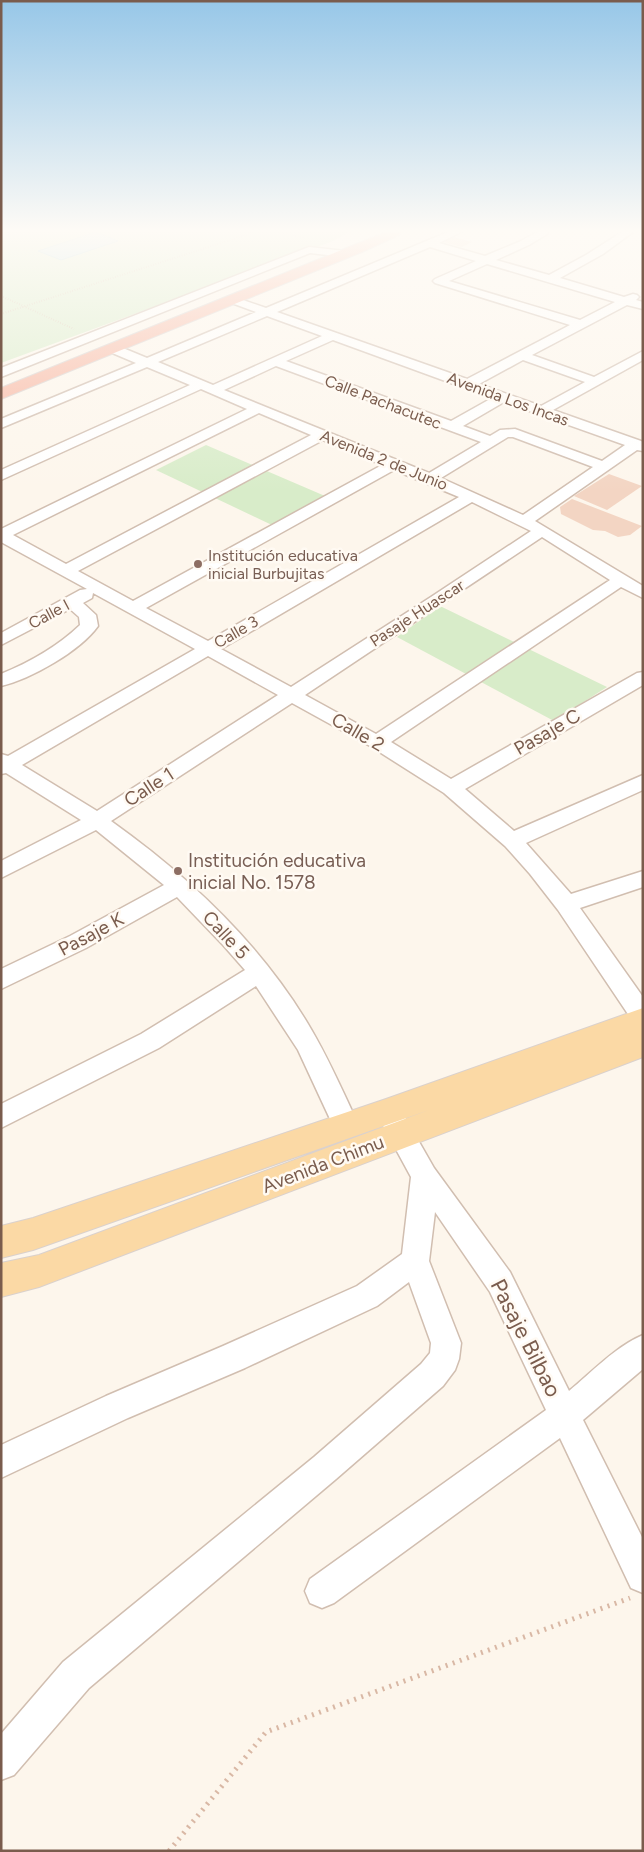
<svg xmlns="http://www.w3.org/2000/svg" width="644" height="1852" font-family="Figtree,sans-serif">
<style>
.green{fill:#d8ecc9}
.water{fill:#bfe3e8;stroke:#a5d3da}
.building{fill:#f3d5c3}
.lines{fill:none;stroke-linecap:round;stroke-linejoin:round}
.minor-casing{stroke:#d1beb0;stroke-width:3}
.major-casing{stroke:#dad1cd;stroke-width:2}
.highway-casing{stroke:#dad1cd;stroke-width:2}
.path-far1{stroke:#d9b8a5;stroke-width:2;stroke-dasharray:0.5 2;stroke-linecap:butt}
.path{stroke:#d9b8a5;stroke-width:5;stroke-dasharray:2 5.5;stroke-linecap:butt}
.minor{fill:#fff;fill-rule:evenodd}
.major{fill:#fbd9a5;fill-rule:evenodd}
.highway{fill:#f7b7a3;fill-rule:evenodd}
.education-dot{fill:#8d6e63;stroke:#fffaf3;stroke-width:2}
.labels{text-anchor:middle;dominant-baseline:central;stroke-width:5;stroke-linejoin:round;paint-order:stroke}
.far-street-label{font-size:16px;fill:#7a5c4d;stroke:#fffaf3}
.far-education-label{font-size:16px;fill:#785e54;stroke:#fffaf3;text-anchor:start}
.street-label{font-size:19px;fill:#7a5c4d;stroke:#fffaf3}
.education-label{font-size:19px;fill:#785e54;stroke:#fffaf3;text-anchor:start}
.near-street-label{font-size:22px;fill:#7a5c4d;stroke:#fffaf3}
</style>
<rect width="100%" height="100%" fill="#fdf6ec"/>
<g class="green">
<polygon points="1,232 349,232 333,241 1,363"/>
<polygon points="206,445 325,496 274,526 156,470"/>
<polygon points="440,606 607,687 554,721 397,637"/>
</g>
<polygon class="water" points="96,232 118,241 61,260 38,251"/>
<g class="building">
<polygon points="453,237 472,242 462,247 443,242"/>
<polygon points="609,474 642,486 607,510 574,496"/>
<polygon points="572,499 642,526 630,535 618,537 605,531 593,530 561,514 560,507"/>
</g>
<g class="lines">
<g class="minor-casing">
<g id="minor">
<path d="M448,232H461L439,243L485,256L521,241L537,232H548L547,234L529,245L496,260L549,275L586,255L622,232H633L603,254L560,278L624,297L633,294L637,295L639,297L636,300L643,302V309L627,305L532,355L594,377L643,351V360L553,410L641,441L643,442V451L637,450L535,521L643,586V598L621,587L391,742L451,779L637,673L643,672V685L465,789L514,831L643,775V790L526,843L571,894L643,871V887L580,908L643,997V1025L634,1023L558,910L530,874L505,846L444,793L370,746L292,703L111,821C188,876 259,942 308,1024C328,1057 343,1092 359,1126L355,1134L346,1137L337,1134L298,1050L256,986L159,1048L1,1128V1104L141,1034L245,970L223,945L177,897L86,948L1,989V969L70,936L164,885L96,830L1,878V861L81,820L6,773L1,774V754L8,756L195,649L93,593L92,598L83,603L96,615L98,626C80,651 31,679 1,686V674C30,662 57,647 80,625L79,617L70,609L1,645V633L80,590L87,589L1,542V529L247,409L201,389L1,480V470L190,385L147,367L1,428V419L136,363L110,352L108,349L110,346H118L147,358L256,312L229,302L227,300L229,298H237L266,308ZM430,247L476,261L435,279L433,281L435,283L570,325L467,379L277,312ZM487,264L615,302L580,320L449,281ZM267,316L322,336L213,385L158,362ZM333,340L492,398L451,421L286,361ZM523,360L585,382L541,406L479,384ZM276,366L481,442L429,473L224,390ZM504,402L625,445L602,461L515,429L500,430L490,436L463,426ZM259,413L311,435L66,564L13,535ZM508,437H513L593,467L523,515L441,478ZM323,440L382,465L133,601L78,571ZM394,470L459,497L208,641L146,608ZM472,502L531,531L431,597L291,687L221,649ZM542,537L610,580L376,734L305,695ZM208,656L278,695L97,811L22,765Z"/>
<polygon points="309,247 345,251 350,254 345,257 310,253 1,377 1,368"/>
<path d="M393,1109L402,1112L434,1168L510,1272L569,1391C592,1372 615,1347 643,1335V1369L583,1420L643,1539V1593L631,1588L560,1438L334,1603L322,1608L310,1603L305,1591L310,1579L546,1410L490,1292L435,1212L429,1261L461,1343L459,1359L455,1370L443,1386L336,1479L89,1688L14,1775L1,1780V1734L63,1662L314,1457L421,1364L430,1353L431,1343L409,1282L377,1306L245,1368L128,1418L1,1478V1445L106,1396L223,1346L357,1286L402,1254L411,1177L380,1120L384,1112Z"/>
</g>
</g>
<g class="major-casing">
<polygon id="major" points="643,1008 643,1057 39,1287 1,1297 1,1263 39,1255 429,1110 33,1250 1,1258 1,1226 33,1218 386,1099"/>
</g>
<g class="highway-casing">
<polygon id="highway" points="386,232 401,232 399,235 362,252 1,399 1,388"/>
</g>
<g class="path-far1">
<polyline points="281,232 304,238"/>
<polyline points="1,296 74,329"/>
<polyline points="1,314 255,232"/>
</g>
<polyline class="path" points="169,1851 266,1732 630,1598"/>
<use href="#minor" class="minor"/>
<use href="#major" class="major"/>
<use href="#highway" class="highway"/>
</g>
<linearGradient id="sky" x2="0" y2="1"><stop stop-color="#97c7e8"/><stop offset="0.47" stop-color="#fefbf6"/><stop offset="1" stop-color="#fefbf6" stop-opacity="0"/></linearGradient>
<rect width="644" height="491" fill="url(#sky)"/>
<g class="education-dot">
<circle cx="198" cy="564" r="5"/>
<circle cx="178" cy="871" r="5"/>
</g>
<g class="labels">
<g class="far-street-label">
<text transform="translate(508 399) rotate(20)">Avenida Los Incas</text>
<text transform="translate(383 402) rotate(21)">Calle Pachacutec</text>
<text transform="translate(384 460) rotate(22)">Avenida 2 de Junio</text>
<text transform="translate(417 613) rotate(-33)">Pasaje Huascar</text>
<text transform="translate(49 614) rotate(-28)">Calle I</text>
<text transform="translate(236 632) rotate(-30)">Calle 3</text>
</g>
<g class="far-education-label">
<text x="208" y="555">Institución educativa<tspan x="208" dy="18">inicial Burbujitas</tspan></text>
</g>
<g class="street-label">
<text transform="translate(358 732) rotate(30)">Calle 2</text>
<text transform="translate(547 732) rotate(-30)">Pasaje C</text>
<text transform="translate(149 787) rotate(-33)">Calle 1</text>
<text transform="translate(91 934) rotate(-28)">Pasaje K</text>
<text transform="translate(226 935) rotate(47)">Calle 5</text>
<text transform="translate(323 1164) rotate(-21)">Avenida Chimu</text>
</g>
<g class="education-label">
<text x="188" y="860">Institución educativa<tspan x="188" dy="22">inicial No. 1578</tspan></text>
</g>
<g class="near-street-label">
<text transform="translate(526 1338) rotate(63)">Pasaje Bilbao</text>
</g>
</g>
<rect width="644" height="1852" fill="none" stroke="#7a5c4d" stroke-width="5"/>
</svg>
